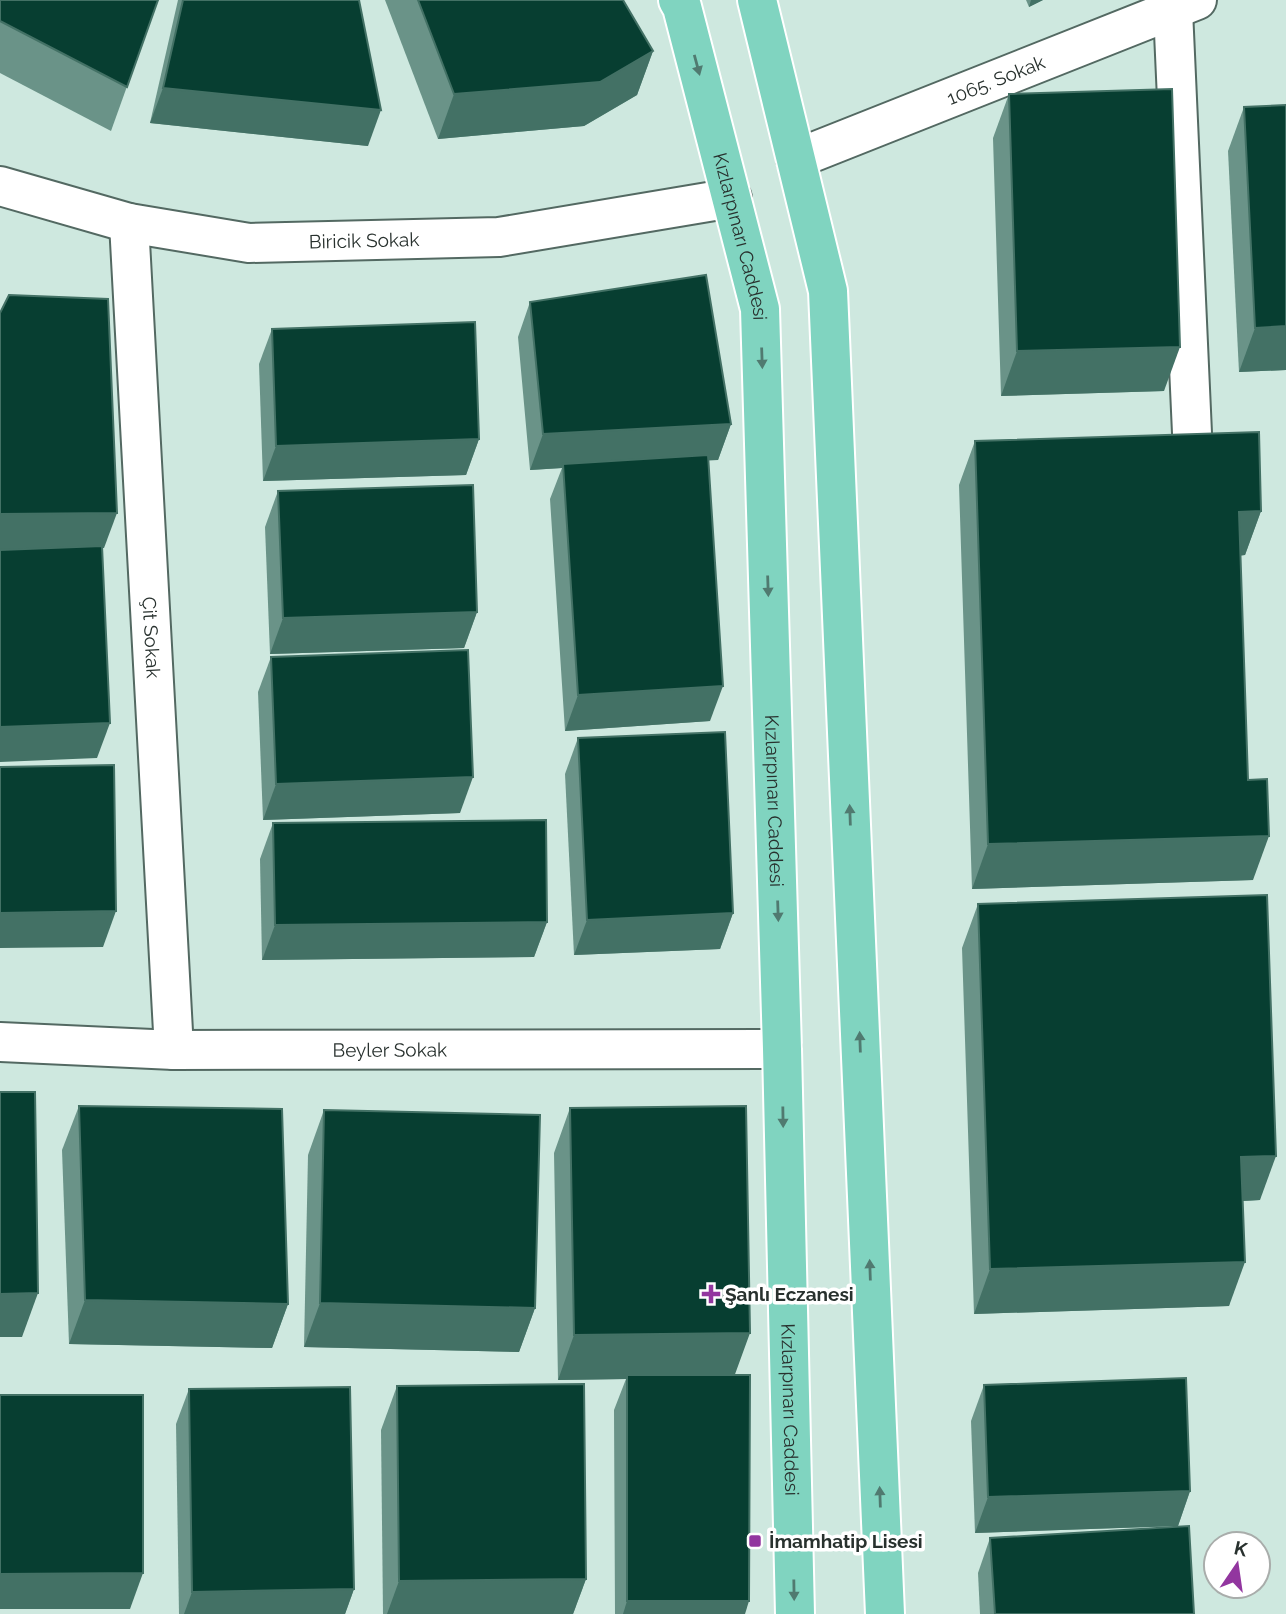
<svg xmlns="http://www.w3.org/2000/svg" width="1286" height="1614" font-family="Raleway,sans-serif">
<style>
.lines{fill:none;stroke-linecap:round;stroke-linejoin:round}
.minor-casing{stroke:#536962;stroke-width:42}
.major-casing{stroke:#fff;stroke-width:42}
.minor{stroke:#fff;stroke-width:38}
.major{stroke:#80d4c0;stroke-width:38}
.wall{fill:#6a9388}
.shaded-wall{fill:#437165}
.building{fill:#073e31;stroke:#437165;stroke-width:2}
.oneway{fill:#507a70}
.poi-dot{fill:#92369f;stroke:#fff;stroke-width:2.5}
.labels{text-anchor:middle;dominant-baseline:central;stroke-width:7;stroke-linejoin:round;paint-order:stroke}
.street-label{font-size:19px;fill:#28312e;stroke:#fff}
.poi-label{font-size:19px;font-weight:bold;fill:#28312e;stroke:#fff;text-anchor:start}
</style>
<rect width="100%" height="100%" fill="#cee8df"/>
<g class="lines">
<g class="minor-casing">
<g id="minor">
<polyline points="1173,10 1192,433"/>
<path id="s1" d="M796,159L1197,0"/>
<path id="s2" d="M0,186L129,223L249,243L499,237L732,198"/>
<path id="s3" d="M129,223L174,1050"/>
<path id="s4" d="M0,1042L174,1050L782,1049"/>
</g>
</g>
<g class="major-casing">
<g id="major">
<path id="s5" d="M678,0L682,7L760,309L782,1049L795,1614"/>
<polyline points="757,0 828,291 885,1614"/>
</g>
</g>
<use href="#minor" class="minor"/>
<use href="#major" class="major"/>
</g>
<g class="wall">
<polygon points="0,0 158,0 111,131 0,73"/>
<polygon points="178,0 359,0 368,146 150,123"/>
<polygon points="385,0 623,0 653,51 637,95 584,126 438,139"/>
<polygon points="1026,0 1043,0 1029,7"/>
<polygon points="1009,94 1164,391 1001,396 993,138"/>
<polygon points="1286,105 1286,370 1239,372 1228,151 1244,107"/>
<polygon points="530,302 731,424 718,460 708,460 710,721 565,731 550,499 562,468 530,470 518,337"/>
<polygon points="272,329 479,439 466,475 263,481 259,364"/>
<polygon points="975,441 1261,511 1245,555 1240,556 1248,780 1253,880 972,889 959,485"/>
<polygon points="278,491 477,612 464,648 270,654 265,527"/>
<polygon points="271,657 460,813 263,820 258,692"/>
<polygon points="578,738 733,913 720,949 574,955 565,774"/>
<polygon points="273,823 547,922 534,957 262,960 260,859"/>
<polygon points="978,904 1260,1200 1243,1201 1229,1306 974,1314 962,948"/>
<polygon points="79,1106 288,1304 272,1348 69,1344 62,1150"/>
<polygon points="570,1108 735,1375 745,1614 615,1614 614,1410 626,1379 558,1380 554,1153"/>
<polygon points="324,1110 535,1308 519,1352 304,1347 308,1155"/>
<polygon points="984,1385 1190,1491 1178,1526 975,1533 971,1421"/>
<polygon points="397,1386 586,1579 573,1614 383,1614 381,1430"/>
<polygon points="189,1389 354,1589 345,1614 179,1614 176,1424"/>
<polygon points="990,1538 1194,1614 980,1614 978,1573"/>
</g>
<g class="shaded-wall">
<polygon points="1031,0 1043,0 1029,7"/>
<polygon points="653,51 637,95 584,126 438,139 454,94"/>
<polygon points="163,88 381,110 368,146 150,123"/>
<polygon points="1286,326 1286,370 1239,372 1255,328"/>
<polygon points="1180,347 1164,391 1001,396 1017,351"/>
<polygon points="731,424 718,460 564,468 563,464 562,468 530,470 543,434"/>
<polygon points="479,439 466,475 263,481 276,446"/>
<polygon points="1261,511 1245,555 1223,556 1239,512"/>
<polygon points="117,513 104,548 0,550 0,514"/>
<polygon points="477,612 464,648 270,654 283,618"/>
<polygon points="723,686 710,721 565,731 578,695"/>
<polygon points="110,723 97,758 0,762 0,727"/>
<polygon points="473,777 460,813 263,820 276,784"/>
<polygon points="1269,836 1253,880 972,889 988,844"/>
<polygon points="116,911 103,947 0,948 0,913"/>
<polygon points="733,913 720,949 574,955 587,920"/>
<polygon points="547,922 534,957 262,960 275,925"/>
<polygon points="1276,1156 1260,1200 1225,1202 1241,1157"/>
<polygon points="1245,1262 1229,1306 974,1314 990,1269"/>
<polygon points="38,1293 22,1337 0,1337 0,1294"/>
<polygon points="85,1300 288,1304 272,1348 69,1344"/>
<polygon points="320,1303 535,1308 519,1352 304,1347"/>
<polygon points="750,1333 734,1377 627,1375 626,1379 558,1380 574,1335"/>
<polygon points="1190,1491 1178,1526 975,1533 988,1497"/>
<polygon points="143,1573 130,1609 0,1609 0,1574"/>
<polygon points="586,1579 573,1614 387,1614 399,1581"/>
<polygon points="354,1589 345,1614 184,1614 192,1592"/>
<polygon points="627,1601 749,1601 745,1614 623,1614"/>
</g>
<g class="building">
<polygon points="0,0 158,0 127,87 0,21"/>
<polygon points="183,0 359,0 381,110 163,88"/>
<polygon points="418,0 623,0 653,51 600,82 454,94"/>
<polygon points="1172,89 1180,347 1017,351 1009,94"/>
<polygon points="1286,105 1286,326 1255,328 1244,107"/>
<polygon points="706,275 731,424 543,434 530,302"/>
<polygon points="9,295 108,299 117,513 0,514 0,313"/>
<polygon points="475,322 479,439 276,446 272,329"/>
<polygon points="1259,432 1261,511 1239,512 1248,780 1267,779 1269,836 988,844 975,441"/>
<polygon points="708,455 723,686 578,695 563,464"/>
<polygon points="473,485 477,612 283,618 278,491"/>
<polygon points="102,546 110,723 0,727 0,550"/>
<polygon points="468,650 473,777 276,784 271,657"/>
<polygon points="725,732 733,913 587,920 578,738"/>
<polygon points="114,765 116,911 0,913 0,767"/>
<polygon points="546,820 547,922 275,925 273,823"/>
<polygon points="1267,895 1276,1156 1241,1157 1245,1262 990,1269 978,904"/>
<polygon points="0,1092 35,1092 38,1293 0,1294"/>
<polygon points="79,1106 282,1109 288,1304 85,1300"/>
<polygon points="746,1106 750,1333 574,1335 570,1108"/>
<polygon points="324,1110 540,1115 535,1308 320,1303"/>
<polygon points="627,1375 750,1375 749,1601 627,1601"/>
<polygon points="1186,1378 1190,1491 988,1497 984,1385"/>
<polygon points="584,1384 586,1579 399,1581 397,1386"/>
<polygon points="350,1387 354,1589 192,1592 189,1389"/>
<polygon points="0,1395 143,1395 143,1573 0,1574"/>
<polygon points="1189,1526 1194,1614 995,1614 990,1538"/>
</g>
<defs><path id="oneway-solid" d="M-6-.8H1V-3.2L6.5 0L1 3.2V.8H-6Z" transform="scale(1.75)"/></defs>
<g class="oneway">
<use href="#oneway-solid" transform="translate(697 65) rotate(75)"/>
<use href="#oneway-solid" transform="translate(762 358) rotate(88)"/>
<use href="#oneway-solid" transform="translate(768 586) rotate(88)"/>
<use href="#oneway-solid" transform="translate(850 815) rotate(-92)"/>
<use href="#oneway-solid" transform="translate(778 911) rotate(88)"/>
<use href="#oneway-solid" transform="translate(860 1042) rotate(-92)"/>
<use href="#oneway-solid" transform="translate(783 1117) rotate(89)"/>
<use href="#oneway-solid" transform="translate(870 1270) rotate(-92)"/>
<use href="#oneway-solid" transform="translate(880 1497) rotate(-92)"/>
<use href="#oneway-solid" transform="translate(794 1590) rotate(89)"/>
</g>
<g class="poi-dot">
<path d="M707.5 1283.5h7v7h7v7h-7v7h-7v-7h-7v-7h7z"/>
<rect x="748" y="1534" width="14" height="14" rx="3.5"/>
</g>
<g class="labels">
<g class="street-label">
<text stroke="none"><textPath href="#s1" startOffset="215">1065. Sokak</textPath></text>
<text stroke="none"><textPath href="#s5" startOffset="245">Kızlarpınarı Caddesi</textPath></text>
<text stroke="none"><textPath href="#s2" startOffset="371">Biricik Sokak</textPath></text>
<text stroke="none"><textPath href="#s3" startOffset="415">Çit Sokak</textPath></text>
<text stroke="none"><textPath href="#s5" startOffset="812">Kızlarpınarı Caddesi</textPath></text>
<text stroke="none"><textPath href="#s4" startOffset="390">Beyler Sokak</textPath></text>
<text stroke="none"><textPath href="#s5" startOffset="1421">Kızlarpınarı Caddesi</textPath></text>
</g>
<g class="poi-label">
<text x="725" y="1294">Şanlı Eczanesi</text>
<text x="769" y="1541">İmamhatip Lisesi</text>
</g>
</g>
<g transform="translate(1237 1565) rotate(13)"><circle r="33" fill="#ffffff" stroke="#a9adab" stroke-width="2"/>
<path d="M0-5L12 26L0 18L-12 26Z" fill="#92369f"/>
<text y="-10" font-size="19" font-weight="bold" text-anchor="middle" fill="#28312e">K</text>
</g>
</svg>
